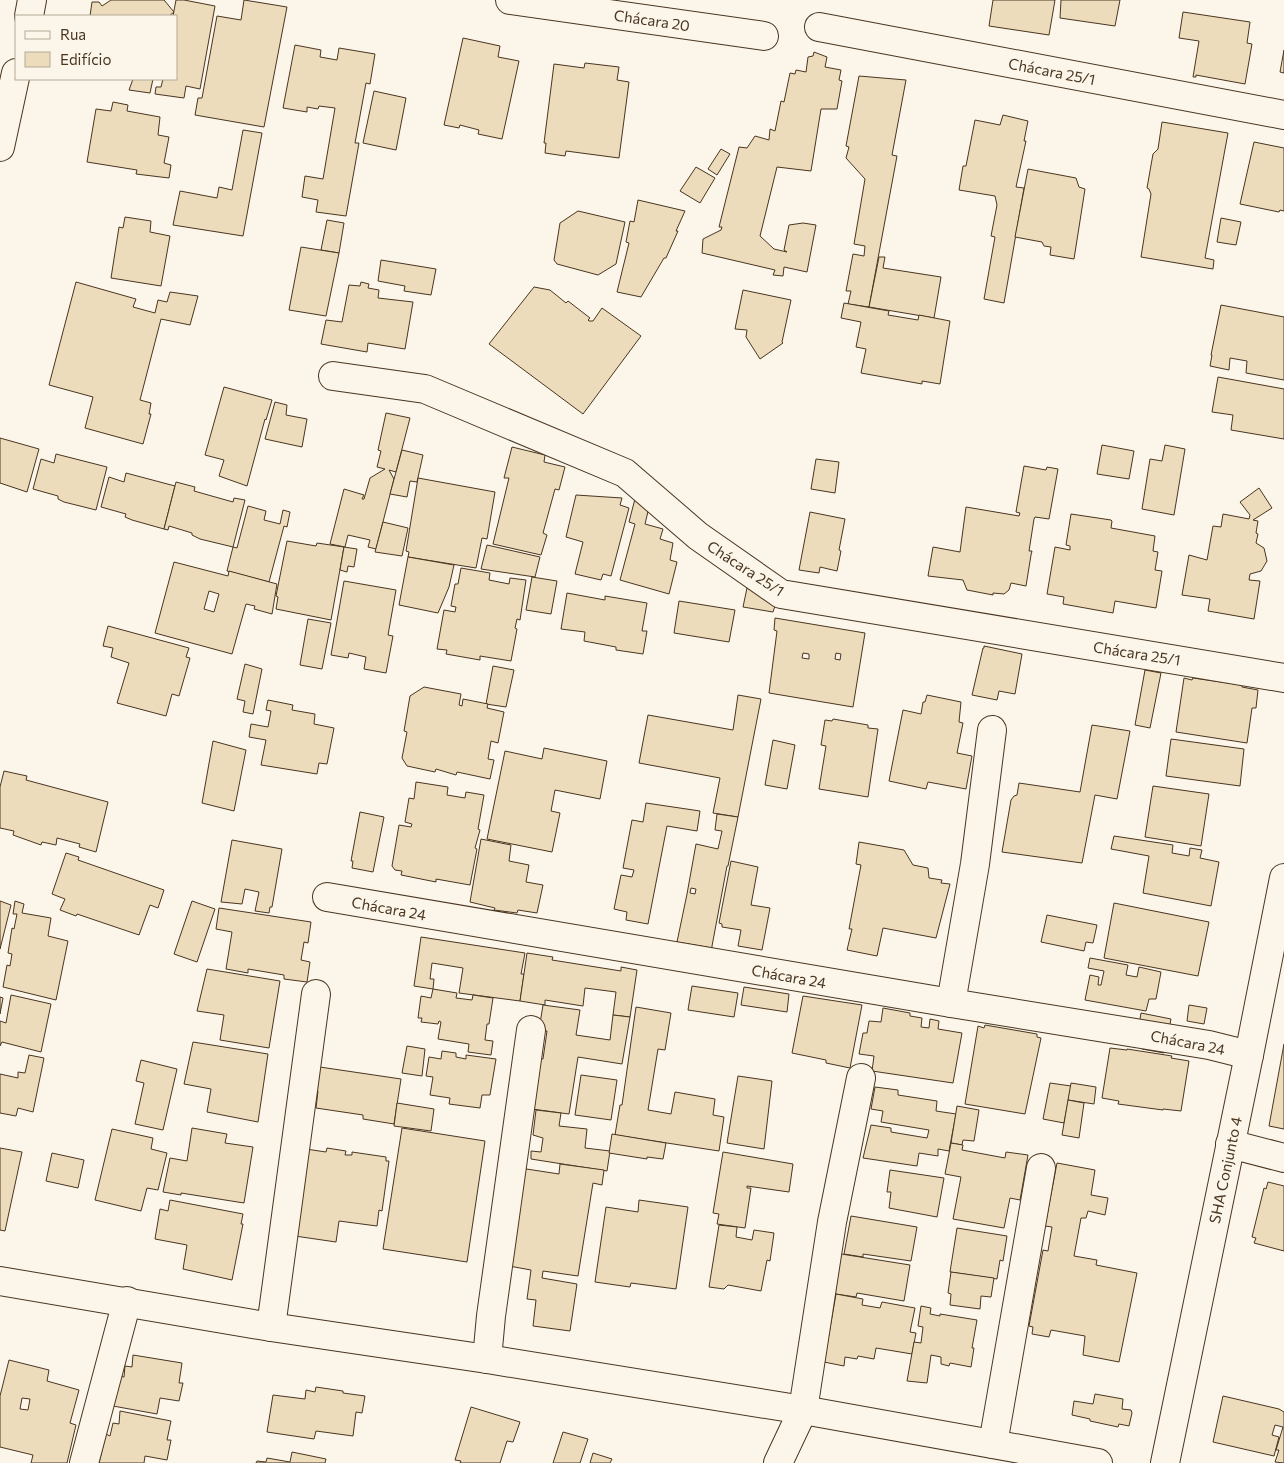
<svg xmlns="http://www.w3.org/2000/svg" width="1284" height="1463" font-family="Commissioner,sans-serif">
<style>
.building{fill:#ecdcbc;stroke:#4a3520;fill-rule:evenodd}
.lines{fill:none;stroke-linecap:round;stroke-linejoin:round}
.minor-casing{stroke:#4a3520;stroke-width:30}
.minor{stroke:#fbf6e9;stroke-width:28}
.labels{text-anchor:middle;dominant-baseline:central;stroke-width:4;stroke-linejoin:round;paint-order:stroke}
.street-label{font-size:15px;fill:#4a3520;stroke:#fbf6e9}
</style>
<rect width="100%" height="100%" fill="#fbf6e9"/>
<g class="building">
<polygon points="111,0 164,0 174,12 169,16 90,16 92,2 99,2 102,6"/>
<polygon points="176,0 184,0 215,6 200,89 186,86 184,98 155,94 156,87 161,87 163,79 176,79 176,16 173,16"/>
<polygon points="244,0 287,7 264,127 195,115 198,98 202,98 217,16 241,20"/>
<polygon points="993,0 1055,0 1049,35 989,26"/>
<polygon points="1061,0 1120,0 1115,26 1060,18"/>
<polygon points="1183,12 1250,22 1247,43 1252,44 1245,84 1196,75 1196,77 1193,77 1199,41 1179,38"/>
<polygon points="463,38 500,46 498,57 519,61 502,139 478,134 479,130 460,125 459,128 444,125"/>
<polygon points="295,45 321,50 320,57 337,60 339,48 375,54 370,84 366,83 355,143 359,143 346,216 316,212 318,200 302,197 305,176 323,179 335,108 319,106 318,109 307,107 307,112 283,108"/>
<polygon points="1284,50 1284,73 1280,72"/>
<polygon points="814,52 827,57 825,67 841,70 839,80 842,81 837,109 821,109 811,171 777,167 760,236 774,249 787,252 784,250 789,225 803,223 816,225 807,272 784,267 783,276 773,275 775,270 702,253 703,239 721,230 722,227 719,227 739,147 747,148 755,136 769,140 770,129 775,131 781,101 784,102 790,73 795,74 796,70 806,72 808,57 813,56"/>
<polygon points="585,63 619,67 617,80 629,82 619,158 566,151 565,156 545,153 546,143 544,143 554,64 584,68"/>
<polygon points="859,76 906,80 892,155 897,156 869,307 848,304 851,291 846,291 853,254 864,256 865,246 854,244 865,179 846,158 849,147 846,146"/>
<polygon points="133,79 153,79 150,93 129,90"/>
<polygon points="374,91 406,98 396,150 363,143"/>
<polygon points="113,102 128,105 127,111 160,117 158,135 169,137 164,163 171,165 169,178 136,174 137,170 87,162 96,109 111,111"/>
<polygon points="1003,115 1028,121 1024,141 1026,141 1016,187 1024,188 1004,303 984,299 995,237 991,236 997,205 995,196 959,190 963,166 966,166 975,120 1000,125"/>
<polygon points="1162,122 1228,133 1205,258 1214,260 1213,269 1141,257 1151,194 1149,189 1147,188 1153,154 1158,149"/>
<polygon points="243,130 262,133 243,236 173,225 180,191 217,198 219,187 232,190"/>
<polygon points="1254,142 1284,148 1284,211 1280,210 1279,212 1240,204"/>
<polygon points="721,149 730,154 717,175 708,169"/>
<polygon points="696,167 715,178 700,203 680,191"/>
<polygon points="1028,169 1076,178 1079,187 1085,189 1074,259 1050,255 1051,247 1044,246 1042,242 1015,237"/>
<polygon points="638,200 685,211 676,231 678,231 666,258 664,258 641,297 617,292 629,243 626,242 630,221 634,222"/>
<polygon points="578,211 625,222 616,264 598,275 557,264 554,260 560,223"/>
<polygon points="125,217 151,221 150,232 170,236 161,286 111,278 119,227 123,228"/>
<polygon points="1221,218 1241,222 1236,245 1217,242"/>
<polygon points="327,220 344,223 339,253 321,250"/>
<polygon points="301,247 339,253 326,316 289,310"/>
<polygon points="879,257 885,257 883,268 941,277 934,318 869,307"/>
<polygon points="381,260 436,269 431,295 404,291 405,286 378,281"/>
<polygon points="76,282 136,299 133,307 155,313 158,300 167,302 170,292 198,296 190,325 161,319 140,400 151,403 149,414 151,414 143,444 85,428 93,397 49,385"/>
<polygon points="361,282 369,284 368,288 379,290 378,298 413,302 405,349 368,343 367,352 321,344 326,320 342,322 349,285 360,286"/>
<polygon points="534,287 550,290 566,303 568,301 590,318 588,320 589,321 593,321 602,308 641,336 583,414 489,344"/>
<polygon points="743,290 791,300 782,342 783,343 760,359 746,337 747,330 735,329"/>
<polygon points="844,303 889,311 888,315 918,320 919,315 950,321 940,384 922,381 922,384 861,373 866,349 856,347 861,322 841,318"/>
<polygon points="1221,305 1284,317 1284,380 1246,373 1247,361 1230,358 1229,370 1210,366 1212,355 1211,355"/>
<polygon points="1218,377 1284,389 1284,439 1231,430 1233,415 1212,412"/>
<polygon points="224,387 272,400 266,420 265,419 247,486 219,476 224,460 205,455"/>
<polygon points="275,402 287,405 286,415 307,419 302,447 265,439"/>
<polygon points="386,413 410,418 396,472 389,470 394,479 376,549 368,547 370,540 348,535 345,547 330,544 344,489 364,495 362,499 364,499 370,478 385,469 377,467 381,451 378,450"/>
<polygon points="0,438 39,449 27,492 0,483"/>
<polygon points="1102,445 1134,451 1129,479 1097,474"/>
<polygon points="1165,445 1185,449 1174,515 1142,509 1150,459 1162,461"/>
<polygon points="512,447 545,455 544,462 565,467 559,490 555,489 543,533 547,535 541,555 493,544 509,478 504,478"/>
<polygon points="402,450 423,455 417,482 410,481 407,497 390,494"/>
<polygon points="56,454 107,467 96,510 64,502 58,499 58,496 33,489 41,459 54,463"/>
<polygon points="816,459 839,462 835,493 811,489"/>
<polygon points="1024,466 1046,470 1047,467 1058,469 1049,519 1035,517 1034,519 1029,551 1032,551 1031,555 1026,586 1011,583 1009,590 1004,594 993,593 993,595 967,590 963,580 928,576 933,547 960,552 966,507 1019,516 1020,513 1016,512"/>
<polygon points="126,473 175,486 164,529 132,520 125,517 126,514 101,507 109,477 124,482"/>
<polygon points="418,478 495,492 487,539 482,538 476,568 408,557 409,552 406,551"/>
<polygon points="176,482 195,487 194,491 233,502 234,498 245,500 233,547 200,539 192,535 192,533 169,526 168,530 164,529"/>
<polygon points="1259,488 1272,508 1253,520 1258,521 1256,533 1258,534 1256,543 1264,548 1267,561 1261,571 1250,574 1249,580 1260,581 1254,619 1208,611 1210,599 1182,595 1189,555 1207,560 1213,526 1221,527 1223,514 1249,519 1250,515 1240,502"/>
<polygon points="637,491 650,503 645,524 663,529 660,539 673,543 670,560 677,562 669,594 620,580 635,524 629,522"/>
<polygon points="576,495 622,498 620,505 629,508 611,576 603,574 601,580 575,574 583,542 566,537"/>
<polygon points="248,506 266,511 264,520 280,524 283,510 290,512 287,527 284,526 269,582 227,571 233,547 237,548"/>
<polygon points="810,512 845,519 839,550 841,551 837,571 820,567 819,573 799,570"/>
<polygon points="1071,514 1111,520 1112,521 1111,528 1155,536 1153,551 1158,552 1155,570 1162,571 1156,608 1115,601 1113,613 1063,604 1064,597 1047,594 1055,547 1070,550 1070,546 1066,545"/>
<polygon points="383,522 408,528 402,556 375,552"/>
<polygon points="287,541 316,546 317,543 344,547 331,620 276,609 278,597 276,596"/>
<polygon points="487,545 540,557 535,577 481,569"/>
<polygon points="344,547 357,549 354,567 348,566 347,572 340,570"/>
<polygon points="408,557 454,565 449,587 438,613 399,605"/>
<path d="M174,562L228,576L229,571L277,584L272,614L254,609L255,606L246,604L232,654L155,633ZM209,591L219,594L214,612L204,609Z"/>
<polygon points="461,568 490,573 489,580 509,584 510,578 526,580 520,620 517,619 515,628 517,629 511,661 480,656 480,660 446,654 447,650 437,649 444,610 455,612 456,607 451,606 455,584 458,584"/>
<polygon points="532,577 557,581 551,614 526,610"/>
<polygon points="344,581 396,590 388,635 393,636 386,673 364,669 366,657 349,653 348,658 331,655"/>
<polygon points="747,588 776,603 773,612 743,607"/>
<polygon points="567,593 605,600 605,596 647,603 642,631 647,631 643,654 616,650 616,647 584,641 585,632 561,629"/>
<polygon points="679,601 735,610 729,642 674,633"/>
<path d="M775,618L865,633L853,707L769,693L777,631L774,630ZM803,653L809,654V659L802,658ZM836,653L841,654L840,660L835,659Z"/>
<polygon points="308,619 331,623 322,669 300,665"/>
<polygon points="108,626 189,648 186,657 190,658 179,696 172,694 166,716 117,703 129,663 111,657 113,648 103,646"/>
<polygon points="984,646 1022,654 1015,694 999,691 997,700 972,695 983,648 984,648"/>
<polygon points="245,664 262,669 253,714 243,712 245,701 237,699"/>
<polygon points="493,666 514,670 506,707 486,704"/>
<polygon points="1145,670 1161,673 1150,728 1135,725"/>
<polygon points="1184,678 1192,680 1193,678 1242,685 1242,687 1258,690 1256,708 1252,708 1247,743 1176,732"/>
<polygon points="424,687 461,694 459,705 462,706 463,699 488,704 487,708 504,712 498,743 491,741 488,759 494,760 490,779 457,772 456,775 436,769 435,772 407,766 402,758 407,732 404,731 410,696"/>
<polygon points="738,695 761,699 738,817 713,813 720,778 639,763 648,715 733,730"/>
<polygon points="927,695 961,702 959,722 963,723 957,753 972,756 966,789 928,782 926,789 889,781 903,710 921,714 923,702 925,702"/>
<polygon points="268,700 293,705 292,710 315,714 314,724 334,728 327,764 319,763 317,774 261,765 266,740 249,737 251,724 268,727 271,711 266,710"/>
<polygon points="833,719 868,725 868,728 878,729 868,797 819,789 826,746 821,745 825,720 832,721"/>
<polygon points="1092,725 1130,731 1117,799 1095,795 1082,863 1002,852 1011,800 1014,796 1017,795 1019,783 1080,792"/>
<polygon points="1171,739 1244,749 1240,786 1166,776"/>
<polygon points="773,740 795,745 787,789 765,785"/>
<polygon points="213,741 246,750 234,811 202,803"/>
<polygon points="544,748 607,761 600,799 555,790 551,811 560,813 552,852 487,839 505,751 542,759"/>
<polygon points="4,771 27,776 26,780 108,802 96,852 79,847 80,844 57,838 56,845 42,842 41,845 13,835 14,831 0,828 0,787"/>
<polygon points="416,782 448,787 447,795 465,798 466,792 484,795 478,829 480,830 475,848 477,849 470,885 436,879 436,882 401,875 402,871 395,870 392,866 399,825 411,827 412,824 405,822 409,798 414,799"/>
<polygon points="1153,786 1209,794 1201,846 1145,837"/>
<polygon points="646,803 700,811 697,831 667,826 648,924 626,920 627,912 614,909 621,875 632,877 634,870 623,868 632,820 643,822"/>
<polygon points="360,812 384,817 373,872 352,868 353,861 351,861"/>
<path d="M717,814L738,817L728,866H727L712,946V948L677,942L687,894L696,844L718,849L722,831L715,830ZM691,888L696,889L695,894L690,893Z"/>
<polygon points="1114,836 1173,845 1172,853 1189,856 1190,848 1202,850 1200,858 1219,862 1211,906 1143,893 1149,856 1111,849"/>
<polygon points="481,839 511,845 509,861 529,865 526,882 543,885 537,913 518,910 517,913 494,910 495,908 470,902"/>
<polygon points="232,840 282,849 272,907 270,907 269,913 255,911 259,892 245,889 242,904 221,902"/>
<polygon points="859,842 904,850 913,865 928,868 929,878 942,880 941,883 950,884 936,938 883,928 877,956 847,950 852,929 849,929 861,865 856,864"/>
<polygon points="66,853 79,857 78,860 164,890 158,908 150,905 139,935 77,914 76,916 60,910 65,899 52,894"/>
<polygon points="731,861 758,867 751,905 770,908 762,950 738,946 741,930 722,927 722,924 719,923"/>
<polygon points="0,901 11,905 0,949"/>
<polygon points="15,901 24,904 22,913 51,918 48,936 68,941 56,1000 3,987 7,965 10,966 12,954 8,953 12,928 14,929 17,914 13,914"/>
<polygon points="192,901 215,909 197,962 174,954"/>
<polygon points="1114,903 1209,922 1198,976 1104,958"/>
<polygon points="219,908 311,922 308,943 304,942 301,960 310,962 307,982 284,979 284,975 248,969 248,973 226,969 232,932 216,929"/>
<polygon points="1047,915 1097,925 1093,943 1086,942 1084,951 1041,942"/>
<polygon points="421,937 525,953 521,974 524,974 520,1001 459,993 463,968 432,963 430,979 434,979 433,989 414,986"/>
<polygon points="527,953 553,957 552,960 621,971 621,967 637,970 630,1017 613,1015 616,992 585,988 583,1006 545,1000 545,1005 520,1001"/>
<polygon points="1090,958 1128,965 1126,975 1137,977 1139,967 1161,972 1156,999 1149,999 1146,1011 1085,1000 1090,975 1099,977 1098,985 1101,985 1104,971 1088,968"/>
<polygon points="207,969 280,981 269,1048 220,1040 224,1015 197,1011"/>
<polygon points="692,986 738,993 734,1017 688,1010"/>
<polygon points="744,987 789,994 787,1012 741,1005"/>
<polygon points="433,989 457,993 456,998 472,1000 473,995 493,998 489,1024 487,1024 485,1040 493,1041 491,1055 468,1052 469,1044 438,1039 441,1022 439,1021 438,1024 421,1022 422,1018 418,1018 421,996 431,998"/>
<polygon points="11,995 51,1004 41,1052 2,1042 0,1046 0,1021 6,1023"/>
<polygon points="803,996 862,1005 850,1068 826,1063 826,1060 792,1053"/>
<polygon points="0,997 3,998 0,1014"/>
<polygon points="543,1005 580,1010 576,1035 610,1040 613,1015 630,1017 622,1064 578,1057 569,1114 532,1109 539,1059 543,1059 547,1031 539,1030"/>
<polygon points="1189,1005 1207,1008 1204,1024 1187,1021"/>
<polygon points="636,1007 671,1013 665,1050 658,1049 648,1110 671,1114 675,1092 715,1099 713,1115 724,1117 719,1151 615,1135 620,1105 622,1105"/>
<polygon points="883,1008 910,1013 910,1016 922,1018 921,1027 929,1028 930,1019 939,1021 938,1029 962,1033 953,1083 872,1071 874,1056 859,1054 863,1033 867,1033 869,1021 881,1022"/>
<polygon points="1141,1013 1171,1019 1164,1053 1142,1049 1139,1025"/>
<polygon points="985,1025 1037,1034 1037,1037 1041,1038 1025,1114 965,1104 978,1026 984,1028"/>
<polygon points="193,1042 268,1054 258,1122 207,1112 211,1089 184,1084"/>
<polygon points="1284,1044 1284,1129 1269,1126"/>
<polygon points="407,1046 425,1049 422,1076 402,1073"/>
<polygon points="1110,1048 1127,1050 1127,1049 1172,1056 1171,1058 1189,1061 1181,1111 1163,1109 1163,1110 1118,1104 1119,1101 1102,1098"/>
<polygon points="442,1051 456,1053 456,1057 466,1059 466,1055 496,1059 490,1095 482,1095 480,1108 449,1104 450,1098 430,1095 433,1077 426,1076 429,1057 441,1059"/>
<polygon points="29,1055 44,1058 33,1112 18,1108 16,1116 0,1113 0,1074 18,1078 18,1072 25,1073"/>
<polygon points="141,1060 177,1069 163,1130 135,1124 144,1083 136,1081"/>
<polygon points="313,1066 401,1079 394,1124 363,1119 363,1115 316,1108 318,1091 310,1090"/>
<polygon points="581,1075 617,1080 611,1120 575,1115"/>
<polygon points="738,1076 772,1081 764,1149 727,1143"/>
<polygon points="1050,1083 1071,1086 1064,1123 1043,1119"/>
<polygon points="1071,1083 1096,1087 1094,1104 1068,1100"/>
<polygon points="875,1087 898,1090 898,1095 937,1101 936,1111 956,1114 949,1151 938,1149 938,1156 919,1153 917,1166 863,1158 871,1125 891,1128 891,1132 927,1138 929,1130 881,1122 883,1111 871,1109"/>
<polygon points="1068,1100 1084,1103 1079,1138 1062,1135"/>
<polygon points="397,1103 434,1109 431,1131 394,1126"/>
<polygon points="957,1106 979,1110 974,1141 963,1140 962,1145 951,1143"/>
<polygon points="536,1110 561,1113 559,1126 587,1129 585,1148 610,1151 607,1171 531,1159 531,1151 541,1152 543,1138 533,1135"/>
<polygon points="192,1128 227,1134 225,1143 253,1147 244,1203 181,1193 181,1195 163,1192 170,1158 187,1161"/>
<polygon points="402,1128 485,1141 467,1262 383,1249"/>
<polygon points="112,1129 153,1138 151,1149 167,1153 158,1190 147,1188 141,1211 95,1200"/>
<polygon points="612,1134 666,1143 663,1159 647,1157 647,1159 609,1153"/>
<polygon points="951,1143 963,1145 962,1150 1005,1158 1006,1152 1028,1155 1020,1200 1010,1198 1004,1228 953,1219 961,1177 945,1174"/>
<polygon points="0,1148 22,1152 5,1231 0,1230"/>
<polygon points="299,1148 326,1152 327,1148 346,1151 345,1155 352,1155 352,1152 386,1157 386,1161 389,1161 382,1211 379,1210 377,1226 339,1221 336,1242 288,1235"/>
<polygon points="723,1152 793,1164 789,1192 747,1186 747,1188 751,1188 745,1228 717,1224 719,1214 713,1213"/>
<polygon points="52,1153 84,1160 78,1188 46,1181"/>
<polygon points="1057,1163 1095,1170 1091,1195 1108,1198 1105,1215 1088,1211 1086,1218 1081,1218 1074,1256 1097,1260 1096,1265 1137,1273 1119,1362 1083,1355 1085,1336 1051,1330 1049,1337 1032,1334 1033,1327 1029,1326 1043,1250 1048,1251 1052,1227 1045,1226"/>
<polygon points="560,1164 604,1170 602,1185 593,1183 578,1276 543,1271 542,1278 577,1284 570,1331 533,1326 536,1300 527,1299 531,1270 509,1266 520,1168 559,1174"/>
<polygon points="890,1170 944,1178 937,1217 889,1208 891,1192 887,1192"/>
<polygon points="1268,1182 1284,1186 1284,1251 1254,1243 1256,1238 1252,1237 1264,1188 1266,1189"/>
<polygon points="170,1200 243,1214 241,1224 243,1224 232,1280 183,1269 187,1245 155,1239 160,1209 168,1211"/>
<polygon points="639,1200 688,1207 676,1289 631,1283 630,1287 595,1282 606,1207 638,1212"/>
<polygon points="851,1216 917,1227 911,1261 863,1254 863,1257 844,1254"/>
<polygon points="719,1225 737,1227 736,1237 752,1240 754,1230 774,1233 770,1261 767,1260 761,1291 728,1285 724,1289 709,1287"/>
<polygon points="957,1228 1007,1236 1003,1261 1000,1260 997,1279 950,1272"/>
<polygon points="835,1253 910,1265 904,1301 857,1293 856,1297 829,1293"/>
<polygon points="951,1272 994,1278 991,1297 981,1296 980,1309 950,1305 951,1294 948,1293"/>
<polygon points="836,1294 863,1299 862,1305 880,1308 882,1302 915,1308 910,1332 916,1333 912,1354 876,1348 874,1359 858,1356 857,1359 845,1357 844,1366 824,1362"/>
<polygon points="921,1306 931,1308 930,1314 940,1316 940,1314 977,1320 972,1348 974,1348 971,1367 950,1363 949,1366 941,1364 941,1357 931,1355 927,1383 907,1381 914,1342 921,1343 923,1327 918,1326"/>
<polygon points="133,1355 182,1363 179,1383 183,1383 179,1401 160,1398 157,1414 113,1406 119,1376 124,1377 125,1366 132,1367"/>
<path d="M9,1360L49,1370L47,1381L79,1390L70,1423L76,1425L67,1463H31L33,1455L0,1447V1396ZM22,1398L30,1399L28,1410L20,1409Z"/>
<polygon points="316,1387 343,1391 343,1393 365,1396 362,1413 356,1412 353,1436 316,1431 314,1439 267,1432 273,1395 305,1399 306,1390 315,1392"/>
<polygon points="1095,1394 1123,1399 1122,1409 1131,1410 1132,1413 1129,1426 1119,1424 1118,1427 1090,1421 1090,1419 1072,1415 1074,1401 1093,1404"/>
<polygon points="1223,1396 1279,1409 1284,1412 1284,1463 1275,1462 1279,1450 1276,1450 1283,1427 1275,1425 1272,1435 1279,1437 1274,1456 1213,1442"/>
<polygon points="471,1407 520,1422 513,1442 507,1441 500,1463 460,1463 461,1461 455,1460"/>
<polygon points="120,1411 171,1421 167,1440 171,1440 167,1460 145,1456 144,1463 99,1463 106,1434 110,1436 113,1423 119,1424"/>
<polygon points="563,1432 588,1439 580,1463 553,1463"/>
<polygon points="292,1452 326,1459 325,1463 256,1463 257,1461 266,1462 267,1458 290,1462"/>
<polygon points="593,1453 612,1459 610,1463 590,1463"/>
</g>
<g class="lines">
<g class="minor-casing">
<g id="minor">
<polyline points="510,0 764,36"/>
<polyline points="29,16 32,0"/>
<polyline points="819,27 1284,115"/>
<polyline points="0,147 16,73"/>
<polyline points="333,376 425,389 625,473 698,536 781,594 1284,678"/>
<polyline points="327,897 951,1003 1209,1045 1249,1055"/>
<polyline points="951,1003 975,864 992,730"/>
<polyline points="1230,1144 1284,1158"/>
<polyline points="0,1281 271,1327 487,1359 803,1410 1098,1463"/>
<polyline points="271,1327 316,994"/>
<polyline points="487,1359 491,1316 531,1030"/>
<polyline points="993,1444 1041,1168"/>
<polyline points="84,1463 127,1301"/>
<polyline points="778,1463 803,1410 832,1222 861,1078"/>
<polyline points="1165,1463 1249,1055 1284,878"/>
</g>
</g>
<use href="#minor" class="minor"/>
</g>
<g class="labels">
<g class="street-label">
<text transform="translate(652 20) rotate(8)">Chácara 20</text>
<text transform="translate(1052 71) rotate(11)">Chácara 25/1</text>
<text transform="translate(746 568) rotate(33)">Chácara 25/1</text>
<text transform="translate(1137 653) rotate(9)">Chácara 25/1</text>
<text transform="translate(389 908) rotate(10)">Chácara 24</text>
<text transform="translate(789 976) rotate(10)">Chácara 24</text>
<text transform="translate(1188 1042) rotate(11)">Chácara 24</text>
<text transform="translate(1225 1170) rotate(-78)">SHA Conjunto 4</text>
</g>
</g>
<rect x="15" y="15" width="162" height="65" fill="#fbf6e9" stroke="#b4a999"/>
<rect x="25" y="31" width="25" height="8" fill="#fbf6e9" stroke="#b4a999"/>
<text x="60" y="40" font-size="15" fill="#4a3520">Rua</text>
<rect x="25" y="52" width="25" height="15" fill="#ecdcbc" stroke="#b4a999"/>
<text x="60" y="65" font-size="15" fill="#4a3520">Edifício</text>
</svg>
